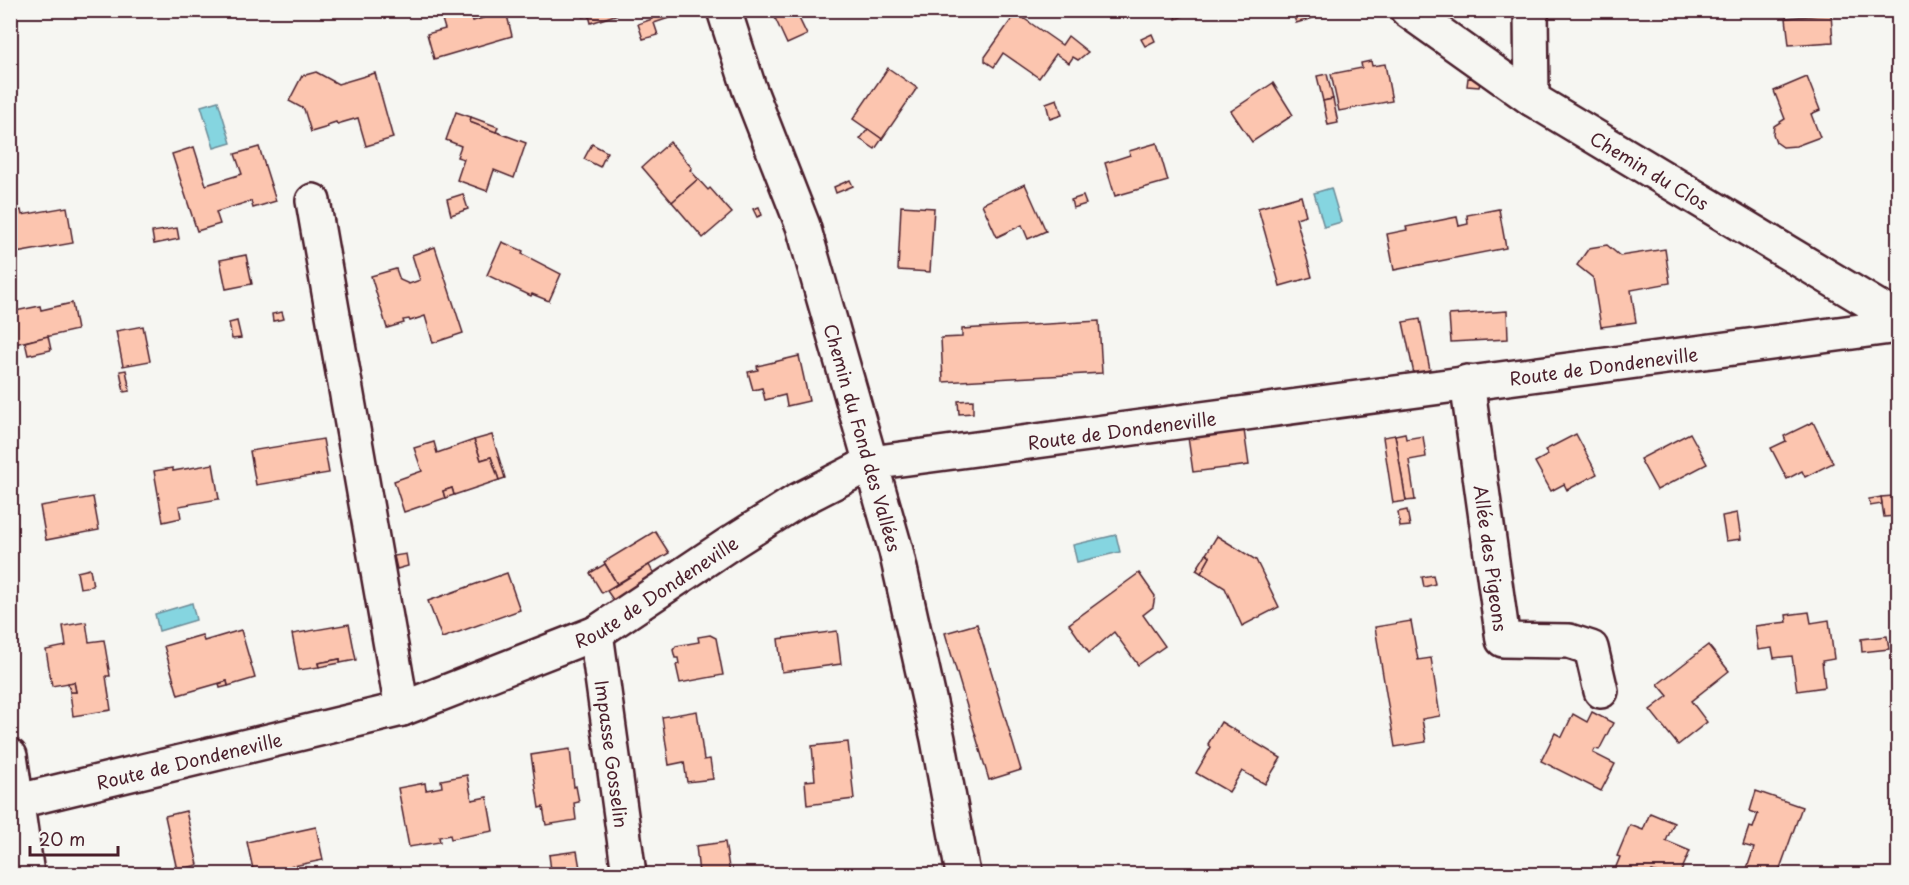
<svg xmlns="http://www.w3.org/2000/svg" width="1909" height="885" font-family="'Playpen Sans',sans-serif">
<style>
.water{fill:#85d5e0;stroke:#6d8c98;stroke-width:1.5}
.building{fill:#fcc5af;stroke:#4a1f2b;stroke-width:1.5}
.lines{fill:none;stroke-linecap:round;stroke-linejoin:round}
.minor-casing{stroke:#4a1f2b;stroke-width:38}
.minor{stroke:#f6f6f2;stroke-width:33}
.labels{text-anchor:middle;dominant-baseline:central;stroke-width:4.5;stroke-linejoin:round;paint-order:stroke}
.street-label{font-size:18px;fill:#4a1f2b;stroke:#f6f6f2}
</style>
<rect width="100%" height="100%" fill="#f6f6f2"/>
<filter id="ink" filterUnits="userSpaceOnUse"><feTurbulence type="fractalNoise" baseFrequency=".0167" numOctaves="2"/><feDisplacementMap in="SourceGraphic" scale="12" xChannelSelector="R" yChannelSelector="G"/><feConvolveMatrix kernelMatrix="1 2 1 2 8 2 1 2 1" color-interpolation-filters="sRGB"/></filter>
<g filter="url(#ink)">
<g class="water">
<polygon points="218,101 231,143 214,148 201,106"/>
<polygon points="1331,188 1341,222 1324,227 1314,193"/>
<polygon points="1116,535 1120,552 1077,562 1073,545"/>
<polygon points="192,603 196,620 159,631 155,614"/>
</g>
<g class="building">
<polygon points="458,10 469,11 473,21 506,11 512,36 434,59 427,34 445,29 441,16"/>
<polygon points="581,10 630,10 591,23 589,15 583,17"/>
<polygon points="649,10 670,10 672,17 654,23 658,35 643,39 638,24 652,19"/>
<polygon points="768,10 769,12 759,17 756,11"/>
<polygon points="793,10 795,10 807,35 787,44 775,18"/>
<polygon points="1173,10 1192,10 1193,12 1176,19"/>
<polygon points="1292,10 1326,10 1327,14 1296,23"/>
<polygon points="1016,13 1062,45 1068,36 1088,52 1078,60 1073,57 1069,63 1056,54 1039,78 1003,53 994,67 985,61 985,57"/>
<polygon points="1831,14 1833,42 1789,45 1786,18"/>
<polygon points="1152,34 1155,41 1145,46 1141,39"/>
<polygon points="1371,61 1372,66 1385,64 1392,101 1339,111 1331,74 1362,68 1361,63"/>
<polygon points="888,68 917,88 882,139 853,119"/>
<polygon points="316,72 338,84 375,73 393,138 366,146 358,118 337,124 336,122 327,125 328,127 311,132 304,109 289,101 302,76"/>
<polygon points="1327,74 1333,99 1323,101 1317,76"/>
<polygon points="1807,77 1820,110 1811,114 1820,137 1796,146 1783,147 1776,142 1773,134 1774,126 1785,119 1774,91"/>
<polygon points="1468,78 1481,79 1479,87 1467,86"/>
<polygon points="1273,83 1293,115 1252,142 1231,111"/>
<polygon points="1057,99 1062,115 1050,119 1046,103"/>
<polygon points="1333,99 1338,123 1328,125 1323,101"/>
<polygon points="456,112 471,117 470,122 526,143 514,178 494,170 487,191 457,180 464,159 457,157 461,146 446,140"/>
<polygon points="471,117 498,127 496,132 470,122"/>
<polygon points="868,129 882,139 875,149 860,139"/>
<polygon points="670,142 692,168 690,170 698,179 672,202 642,167"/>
<polygon points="1157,143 1168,181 1115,196 1105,163 1130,155 1129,151"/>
<polygon points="592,144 607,152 600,167 584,159"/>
<polygon points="194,147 206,185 242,174 235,154 259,147 276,201 253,208 251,201 216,212 220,224 197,231 172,154"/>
<polygon points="698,179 708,190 710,188 732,213 703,238 672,202"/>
<polygon points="850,180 853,186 836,193 834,187"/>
<polygon points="1025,184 1046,231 1028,239 1022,225 997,237 982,204"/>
<polygon points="463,194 468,209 451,215 447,199"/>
<polygon points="1083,196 1086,204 1073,208 1071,200"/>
<polygon points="1301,196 1306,215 1296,218 1312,277 1280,286 1258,208"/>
<polygon points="901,206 934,208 930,272 898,270"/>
<polygon points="67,207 73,243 10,254 10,212 21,210 22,215"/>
<polygon points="759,207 762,215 757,217 753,209"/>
<polygon points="1499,209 1506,248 1394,270 1387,234 1407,230 1406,227 1457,217 1459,226 1468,224 1467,215"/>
<polygon points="177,228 179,239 154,244 152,232"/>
<polygon points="502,242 523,251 522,254 561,274 549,301 532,294 531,296 487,275"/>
<polygon points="1607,245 1620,256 1665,249 1670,283 1631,290 1636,322 1601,327 1593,278 1577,265 1589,248"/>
<polygon points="435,247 463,333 433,343 425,316 410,321 409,319 403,320 404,323 387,328 371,276 396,269 400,280 409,284 420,280 412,255"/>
<polygon points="246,255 252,284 226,289 220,260"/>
<polygon points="72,303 77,330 10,345 10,312 40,306 41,310"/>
<polygon points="1507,311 1508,339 1451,342 1449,315"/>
<polygon points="282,312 284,319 273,321 272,314"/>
<polygon points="1420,319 1430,370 1414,374 1403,322"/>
<polygon points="237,321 241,338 232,339 229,323"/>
<polygon points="1099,321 1102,373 943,382 941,338 962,337 962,329"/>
<polygon points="143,326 150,361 123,366 116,331"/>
<polygon points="48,336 51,350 28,355 25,342"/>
<polygon points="799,356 809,401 787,406 785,395 765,400 762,388 753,390 748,372 758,370 757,366"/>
<polygon points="126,370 130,391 124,392 120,371"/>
<polygon points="973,400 973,413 959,414 958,401"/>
<polygon points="1813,422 1833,463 1805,477 1802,471 1787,479 1771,448 1786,441 1784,436"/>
<polygon points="1243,423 1249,465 1193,472 1187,430"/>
<polygon points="1405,433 1406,439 1423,436 1426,457 1409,460 1415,500 1406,501 1395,435"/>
<polygon points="1690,433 1707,464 1657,490 1640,459"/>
<polygon points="1576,434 1597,474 1567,490 1564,484 1551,491 1535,462 1548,455 1545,450"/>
<polygon points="492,435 505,478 499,480 491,457 481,460 474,440"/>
<polygon points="1395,435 1406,501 1393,503 1383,437"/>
<polygon points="323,439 329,473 256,485 250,451"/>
<polygon points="474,440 481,460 491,457 499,480 454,495 452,488 443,491 445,498 404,512 394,481 422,471 414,448 434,442 437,453"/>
<polygon points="213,464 219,499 179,506 181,518 163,522 154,471 173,468 173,471"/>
<polygon points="452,488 454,495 445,498 443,491"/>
<polygon points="1893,496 1896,516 1884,517 1881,497"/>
<polygon points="93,497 99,530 46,540 40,506"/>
<polygon points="1881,497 1882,504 1870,506 1869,499"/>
<polygon points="1407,510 1410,526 1400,527 1398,512"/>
<polygon points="1737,513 1741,539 1726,541 1722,516"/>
<polygon points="655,531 669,553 617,584 604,562"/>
<polygon points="1217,536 1256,560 1279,607 1242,626 1225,588 1201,573 1210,557 1206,554"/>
<polygon points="406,554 408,566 397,569 394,556"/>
<polygon points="1206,554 1210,557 1201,573 1196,570"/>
<polygon points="605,564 617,584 602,593 590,573"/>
<polygon points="649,565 655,576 614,601 607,591"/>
<polygon points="90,569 93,586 80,588 77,572"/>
<polygon points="507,573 520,610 442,638 428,601"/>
<polygon points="1139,573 1155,596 1153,607 1143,615 1165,646 1138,665 1114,632 1089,653 1069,624"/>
<polygon points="1433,575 1435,584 1424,587 1422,577"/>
<polygon points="1809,612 1811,623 1829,620 1834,659 1822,661 1825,687 1797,691 1792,656 1774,658 1772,648 1758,650 1755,626 1787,622 1786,615"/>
<polygon points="1411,621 1418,660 1431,658 1440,716 1422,719 1426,742 1395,747 1375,627"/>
<polygon points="86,622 89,642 104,640 110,676 106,676 111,710 73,716 70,692 76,692 74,682 52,686 46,650 66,646 63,626"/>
<polygon points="349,624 356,660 340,663 340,659 318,663 319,667 299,670 292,634"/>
<polygon points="977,624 1021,770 989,780 945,633"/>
<polygon points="241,630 255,678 228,686 227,681 178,695 164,646 202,635 204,641"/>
<polygon points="837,631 841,664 782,672 778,639"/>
<polygon points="710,635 716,638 723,675 680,683 676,665 679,664 678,658 675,658 673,650 676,646 699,642 698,637"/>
<polygon points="1887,636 1889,649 1862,652 1861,639"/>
<polygon points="1708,645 1729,671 1691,701 1707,722 1678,745 1650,710 1668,696 1658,684"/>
<polygon points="340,659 340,663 319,667 318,663"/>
<polygon points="227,681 228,686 220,688 219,684"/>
<polygon points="74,682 76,692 70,692 68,683"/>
<polygon points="697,711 704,760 710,759 713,779 687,782 684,762 669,765 662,717"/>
<polygon points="1592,712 1613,723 1599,750 1595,749 1593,753 1615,764 1601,791 1541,761 1555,733 1562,737 1573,714 1587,722"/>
<polygon points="1221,722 1281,758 1265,784 1242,771 1229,792 1196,773 1211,747 1208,744"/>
<polygon points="848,742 854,799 807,805 805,781 815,780 812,746"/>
<polygon points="570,749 574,787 576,786 579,802 574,803 576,820 546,825 543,807 539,808 531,755"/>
<polygon points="467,775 472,800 487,797 493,831 451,839 450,835 439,837 440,842 409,847 398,788 425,783 426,790 442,787 441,780"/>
<polygon points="1756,791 1802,807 1778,874 1745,874 1754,848 1743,845 1749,827 1753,828 1758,814 1750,811"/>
<polygon points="186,811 198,865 177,870 165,816"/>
<polygon points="1650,813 1674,823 1666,841 1690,851 1680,874 1661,874 1652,871 1650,874 1613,874 1620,857 1617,856 1630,825 1643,830"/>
<polygon points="316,827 323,860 254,874 247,842"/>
<polygon points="725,842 730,874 686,874 699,873 696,846"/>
<polygon points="577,851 581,874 544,874 543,871 551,870 549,855"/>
<polygon points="1455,868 1455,874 1444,874 1443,869"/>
<polygon points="101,870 101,874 80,874"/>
</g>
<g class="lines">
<g class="minor-casing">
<g id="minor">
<path id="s1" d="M724,10L749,88L803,226L896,551L938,739L963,874"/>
<path id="s2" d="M1407,10L1532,99L1898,319"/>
<polyline points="1531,10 1532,99"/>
<polyline points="313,201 402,709"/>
<path id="s3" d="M1467,382L1503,640L1569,641L1591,648L1601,691"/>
<path id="s4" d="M596,633L629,874"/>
<polyline points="10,756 27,874"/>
<path id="s5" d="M10,803L402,709L596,633L726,546L797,501L871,463L1898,326"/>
</g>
</g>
<use href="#minor" class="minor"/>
</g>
</g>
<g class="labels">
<g class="street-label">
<text stroke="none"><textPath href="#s2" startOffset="291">Chemin du Clos</textPath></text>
<text stroke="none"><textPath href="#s5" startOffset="1674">Route de Dondeneville</textPath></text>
<text stroke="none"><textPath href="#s5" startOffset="1188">Route de Dondeneville</textPath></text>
<text stroke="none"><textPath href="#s1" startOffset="450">Chemin du Fond des Vallées</textPath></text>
<text stroke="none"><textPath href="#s3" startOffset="178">Allée des Pigeons</textPath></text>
<text stroke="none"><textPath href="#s5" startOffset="684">Route de Dondeneville</textPath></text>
<text stroke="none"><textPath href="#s4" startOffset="122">Impasse Gosselin</textPath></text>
<text stroke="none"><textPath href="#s5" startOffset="184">Route de Dondeneville</textPath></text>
</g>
</g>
<rect width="1909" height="885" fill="none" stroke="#f6f6f2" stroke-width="36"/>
<rect x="18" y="18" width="1873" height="849" fill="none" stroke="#4a1f2b" stroke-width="2" filter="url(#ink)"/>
<path d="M30 846v9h88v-9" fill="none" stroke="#4a1f2b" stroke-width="3"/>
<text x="39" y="846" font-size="18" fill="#4a1f2b" stroke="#f6f6f2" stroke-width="4.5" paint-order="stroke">20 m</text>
</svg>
